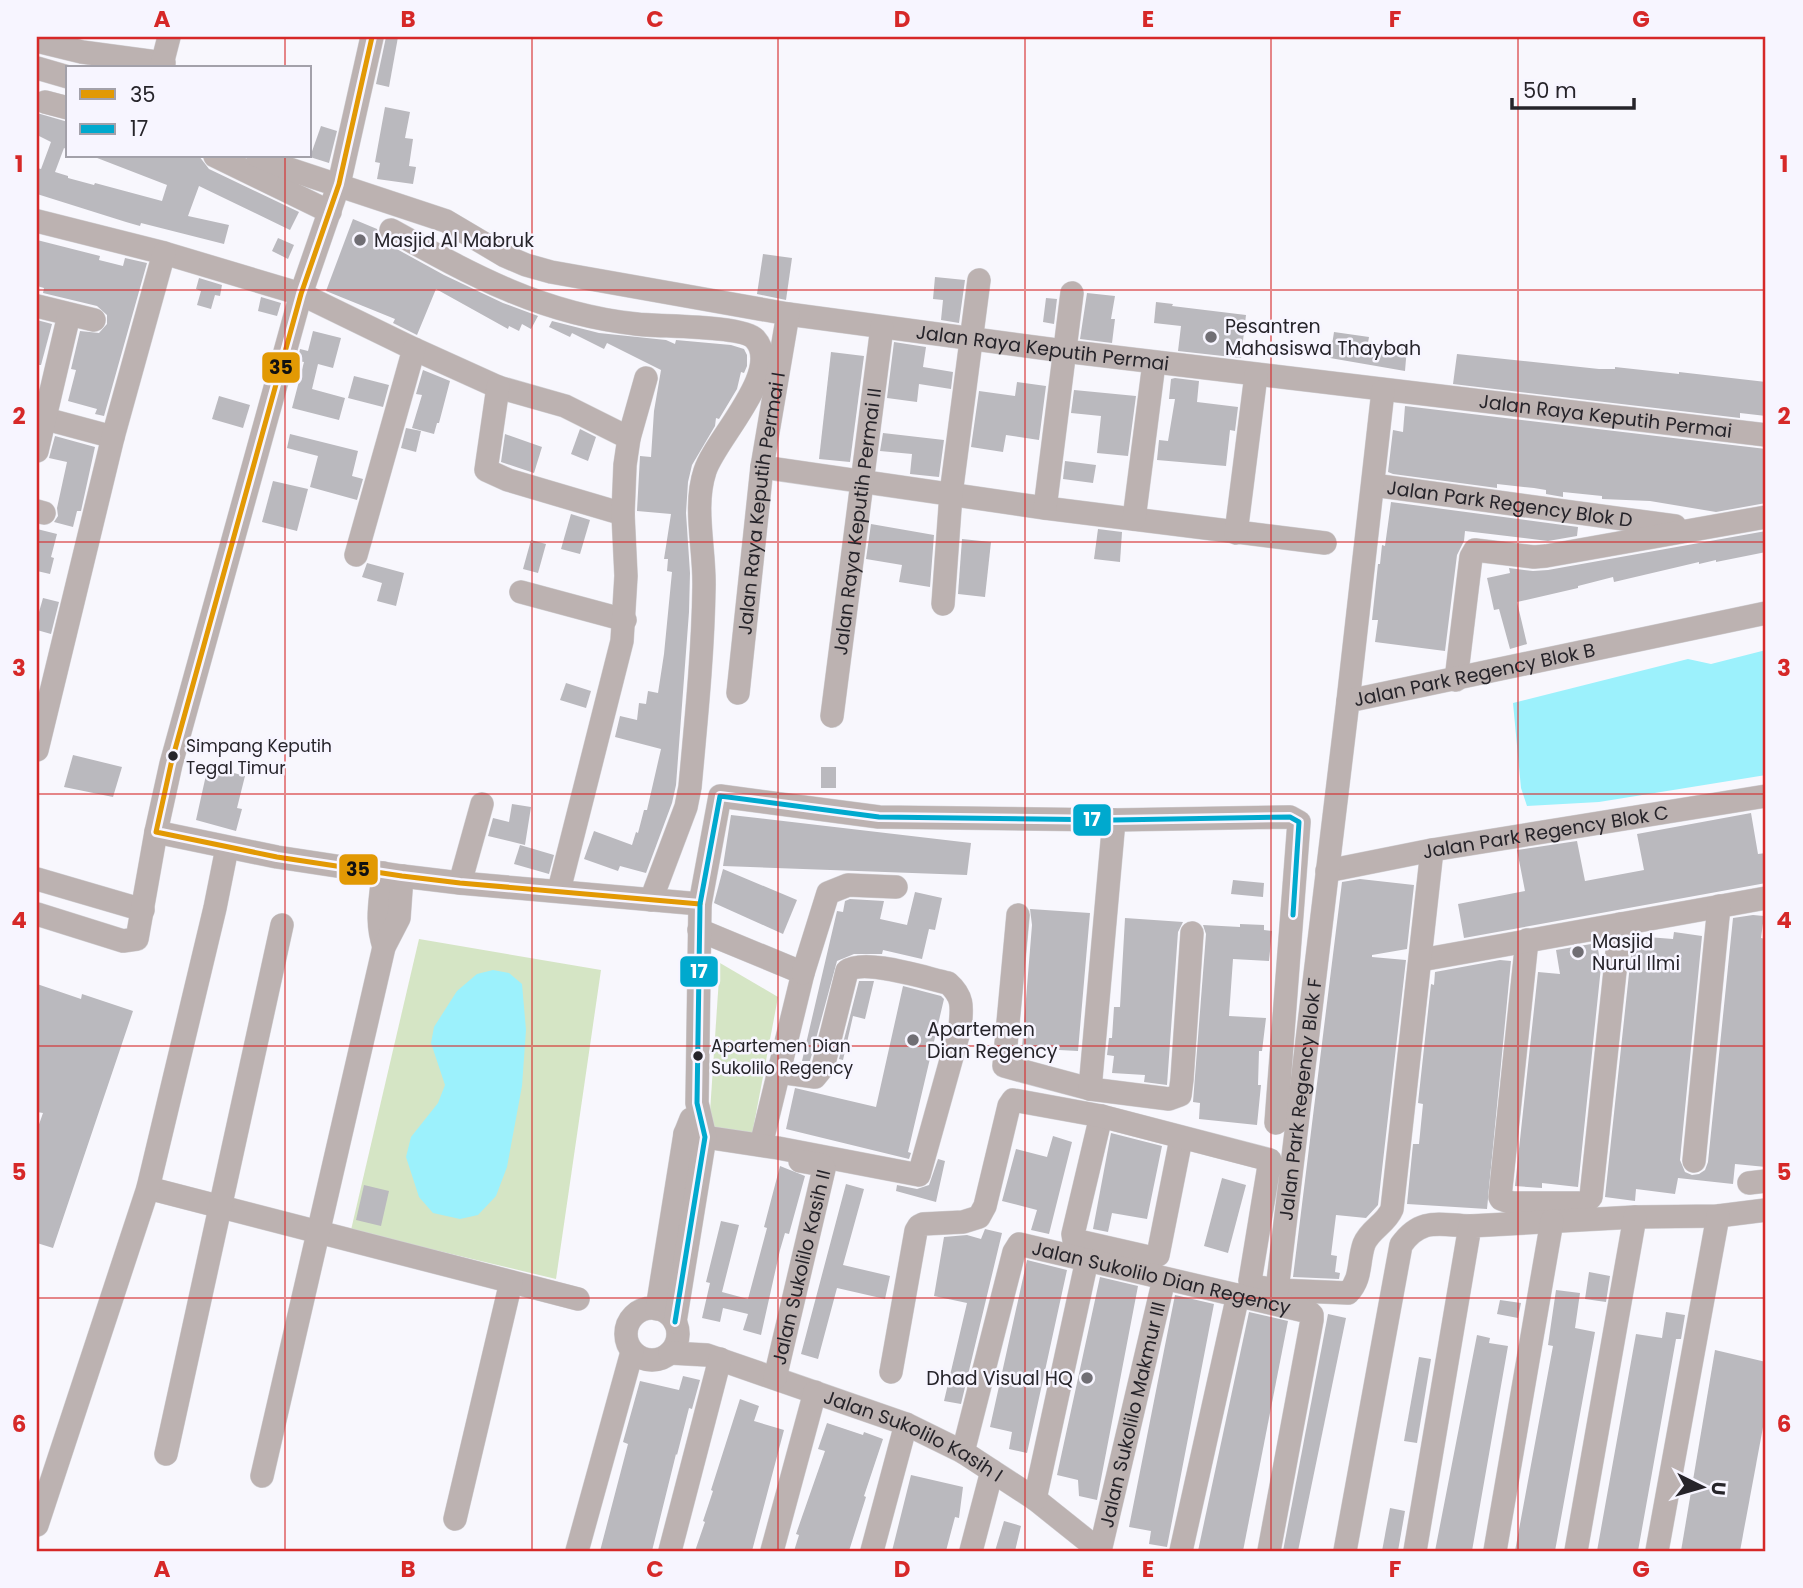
<svg xmlns="http://www.w3.org/2000/svg" width="1803" height="1588" font-family="Poppins,sans-serif">
<style>
.green{fill:#d5e5c5}
.water{fill:#9cf1fc}
.building{fill:#bab9be}
.lines{fill:none;stroke-linecap:round;stroke-linejoin:round}
.minor-casing{stroke:#d3d2d6;stroke-width:24}
.minor{stroke:#bcb2b1;stroke-width:23}
.bus-1-casing{stroke:#f7f5ff;stroke-width:10}
.bus-2-casing{stroke:#f7f5ff;stroke-width:10}
.bus-1{stroke:#e29904;stroke-width:5}
.bus-2{stroke:#00a9ce;stroke-width:5}
.grid{fill:none;stroke:#d62828;stroke-width:2;stroke-opacity:0.55}
.poi-dot{fill:#706e74;stroke:#f7f5ff;stroke-width:2.5}
.bus-dot{fill:#26242a;stroke:#f7f5ff;stroke-width:2.5}
.labels{text-anchor:middle;dominant-baseline:central;stroke-width:5;stroke-linejoin:round;paint-order:stroke}
.bus-label{font-size:17px;fill:#26242a;stroke:#f7f5ff;text-anchor:start}
.poi-label{font-size:19px;fill:#26242a;stroke:#f7f5ff;text-anchor:start}
.street-label{font-size:19px;fill:#26242a;stroke:#f7f5ff}
.line-badge{stroke:#f7f5ff;stroke-width:2.5}
.badge-label{font-size:19px;text-anchor:middle;font-weight:bold;fill:#fff}
.pale-badge-label{font-size:19px;text-anchor:middle;font-weight:bold;fill:#111}
.neatline{fill:none;stroke:#d62828;stroke-width:2.5}
.grid-label{font-size:23px;text-anchor:middle;font-weight:bold;fill:#d62828}
</style>
<rect width="100%" height="100%" fill="#f8f7fd"/>
<g class="green">
<polygon points="419,939 601,970 556,1279 351,1230"/>
<polygon points="720,963 778,997 752,1135 709,1127"/>
</g>
<g class="water">
<polygon points="1766,650 1766,775 1599,802 1527,806 1521,788 1513,703 1688,659 1711,664"/>
<polygon points="493,970 509,973 522,984 526,1030 522,1086 507,1167 496,1196 478,1215 460,1219 433,1213 419,1197 406,1157 411,1137 438,1103 445,1085 431,1043 434,1027 457,991 477,974"/>
</g>
<g class="building">
<polygon points="386,37 398,37 389,87 376,84"/>
<polygon points="385,107 410,112 405,138 413,139 409,166 416,167 413,184 377,179 380,163 375,162"/>
<polygon points="37,113 68,122 68,150 64,148 55,172 68,176 68,178 94,185 95,183 162,201 167,185 92,156 199,156 209,169 299,212 290,230 199,186 188,216 229,225 224,244 141,223 140,226 126,222 37,194 37,168 41,169 51,142 37,135"/>
<polygon points="321,126 337,131 329,163 310,157"/>
<polygon points="353,219 377,229 379,237 384,242 444,275 503,303 538,316 531,329 522,324 519,331 509,326 508,329 436,289 417,335 393,323 395,319 326,291"/>
<polygon points="278,238 294,245 288,259 272,251"/>
<polygon points="37,240 100,256 99,260 123,266 125,258 147,263 104,416 95,414 97,409 68,401 76,370 71,369 80,331 99,333 107,324 107,315 97,306 43,293 44,288 37,286"/>
<polygon points="763,254 792,258 786,300 757,294"/>
<polygon points="935,277 965,280 959,323 941,320 943,300 933,299"/>
<polygon points="199,278 222,285 220,296 215,295 211,309 197,305 201,291 196,289"/>
<polygon points="1087,293 1115,296 1111,319 1115,319 1112,343 1080,339"/>
<polygon points="261,297 281,303 277,316 258,311"/>
<polygon points="1046,298 1057,299 1054,324 1043,322"/>
<polygon points="1156,302 1173,304 1172,306 1246,315 1241,358 1178,351 1181,326 1154,323"/>
<polygon points="37,320 52,324 41,365 37,365"/>
<polygon points="552,321 599,333 666,340 675,344 676,340 731,345 744,349 747,355 747,366 744,373 741,372 737,389 719,419 716,418 715,426 692,465 688,482 686,513 690,573 689,612 676,785 672,803 646,873 620,866 618,871 584,859 594,831 632,845 636,832 638,833 644,810 647,810 661,749 615,737 620,716 637,720 639,703 646,704 648,691 658,693 664,654 672,572 667,571 668,559 664,559 671,514 637,511 640,456 651,457 654,411 661,370 607,343 604,349 572,333 570,337 549,327"/>
<polygon points="313,331 341,338 333,368 318,364 312,389 345,398 339,420 292,408 304,362 297,361 300,349 308,351"/>
<polygon points="1334,332 1369,337 1368,343 1407,347 1405,371 1330,358"/>
<polygon points="894,342 926,347 923,367 953,372 951,389 919,384 917,402 887,398"/>
<polygon points="831,352 864,356 850,462 819,459"/>
<polygon points="1457,354 1599,369 1615,369 1615,367 1679,374 1679,372 1766,382 1766,416 1740,413 1740,418 1453,384"/>
<polygon points="423,370 450,381 439,423 437,423 434,434 412,428 422,395 416,394"/>
<polygon points="354,376 389,385 383,407 348,398"/>
<polygon points="1175,378 1199,381 1197,402 1238,407 1235,431 1230,430 1226,466 1157,460 1159,440 1168,441 1175,399 1169,399 1171,379"/>
<polygon points="1017,382 1046,386 1039,440 1006,435 1003,452 971,447 979,391 1015,396"/>
<polygon points="1074,390 1136,396 1128,456 1097,453 1101,416 1071,413"/>
<polygon points="219,396 250,405 243,428 212,419"/>
<polygon points="1405,406 1766,449 1766,503 1716,512 1650,501 1602,499 1602,496 1563,492 1563,497 1546,494 1546,490 1534,488 1497,484 1497,488 1393,474 1388,472 1393,430 1403,432"/>
<polygon points="406,428 421,431 416,452 401,448"/>
<polygon points="580,429 596,437 588,461 571,454"/>
<polygon points="883,433 944,440 939,477 910,474 912,454 880,451"/>
<polygon points="290,434 358,451 352,476 363,479 357,500 310,487 318,456 287,448"/>
<polygon points="505,434 542,447 534,473 501,462"/>
<polygon points="55,436 95,447 81,511 77,511 73,527 54,522 58,516 57,508 67,462 49,458"/>
<polygon points="1065,461 1096,465 1093,483 1063,479"/>
<polygon points="273,481 308,489 297,531 262,522"/>
<polygon points="1391,502 1578,527 1577,536 1548,541 1465,531 1464,541 1457,555 1445,651 1375,642 1378,620 1372,620 1378,564 1380,564 1382,545 1385,546"/>
<polygon points="571,514 590,520 580,554 561,549"/>
<polygon points="871,524 934,535 930,587 899,582 902,565 866,559"/>
<polygon points="37,529 57,534 51,557 54,558 50,574 37,571"/>
<polygon points="1098,529 1122,532 1120,562 1094,559"/>
<polygon points="1766,531 1766,552 1716,562 1716,560 1699,564 1699,562 1614,582 1613,577 1578,586 1578,588 1517,602 1527,644 1510,649 1499,609 1494,610 1487,578 1510,573 1509,568 1533,571 1548,570"/>
<polygon points="962,539 991,542 985,597 958,594"/>
<polygon points="531,540 546,544 538,573 523,569"/>
<polygon points="367,563 404,573 396,606 377,601 382,583 362,577"/>
<polygon points="43,598 59,602 51,634 37,630 37,619"/>
<polygon points="566,683 591,691 586,708 560,700"/>
<polygon points="73,755 122,767 113,797 64,787"/>
<polygon points="208,766 245,776 237,808 242,809 236,831 196,820"/>
<rect x="821" y="767" width="15" height="21"/>
<polygon points="512,804 531,807 525,845 488,836 493,818 509,822"/>
<polygon points="1751,813 1758,854 1766,853 1766,883 1464,938 1458,904 1525,891 1517,850 1577,841 1585,881 1644,870 1637,834"/>
<polygon points="731,815 971,843 967,875 723,866"/>
<polygon points="520,845 554,855 549,874 514,864"/>
<polygon points="723,869 797,900 783,934 714,903"/>
<polygon points="1360,879 1414,885 1407,949 1372,955 1372,957 1406,960 1378,1205 1366,1218 1336,1215 1331,1255 1337,1256 1335,1272 1340,1273 1339,1279 1293,1277 1342,882"/>
<polygon points="1233,880 1264,883 1263,897 1231,894"/>
<polygon points="915,892 942,898 935,930 929,929 922,959 883,950 882,954 854,954 837,961 810,1061 802,1061 837,911 843,912 845,901 850,899 884,901 880,919 907,925"/>
<polygon points="1030,909 1090,913 1078,1051 1022,1048 1032,925"/>
<polygon points="1753,915 1764,916 1761,938 1766,939 1766,1167 1735,1164 1733,1184 1678,1178 1675,1194 1636,1189 1635,1201 1605,1197 1631,955 1633,956 1635,936 1673,939 1674,932 1702,936 1680,1160 1685,1172 1692,1175 1699,1174 1705,1170 1708,1162 1733,918"/>
<polygon points="1125,918 1183,922 1178,932 1167,1085 1144,1082 1145,1075 1112,1073 1114,1056 1107,1055 1109,1038 1112,1038 1114,1007 1120,1007"/>
<polygon points="1240,924 1264,925 1264,930 1272,931 1269,961 1233,959 1229,1016 1266,1018 1262,1051 1259,1051 1258,1085 1261,1085 1257,1125 1199,1119 1200,1103 1193,1102 1206,934 1203,925 1240,927"/>
<polygon points="1597,943 1601,967 1578,1187 1542,1183 1542,1188 1515,1186 1538,972 1560,974 1556,950"/>
<polygon points="1500,960 1511,961 1487,1209 1407,1204 1413,1144 1419,1144 1423,1104 1418,1103 1431,984 1434,985 1435,972"/>
<polygon points="859,981 874,981 865,1019 853,1016 843,1060 839,1059"/>
<polygon points="37,984 81,999 82,994 133,1011 53,1248 37,1243 37,1130 43,1113 37,1112"/>
<polygon points="903,986 941,996 944,999 908,1152 911,1153 909,1159 786,1129 795,1088 876,1107"/>
<polygon points="1111,1133 1162,1146 1147,1219 1112,1213 1108,1232 1093,1229"/>
<polygon points="1053,1136 1072,1142 1049,1234 1031,1230 1037,1210 1002,1201 1016,1149 1047,1157"/>
<polygon points="938,1159 945,1161 936,1202 896,1191 897,1185 917,1189 929,1185"/>
<polygon points="780,1166 805,1176 789,1234 785,1233 780,1250 761,1335 743,1330 748,1314 723,1308 720,1322 702,1318 710,1283 706,1282 721,1221 739,1225 722,1292 748,1299 767,1228 764,1227"/>
<polygon points="1222,1178 1246,1185 1228,1253 1204,1246"/>
<polygon points="846,1184 864,1189 843,1265 890,1276 885,1299 837,1288 818,1359 801,1354"/>
<polygon points="364,1185 389,1191 381,1226 356,1220"/>
<polygon points="985,1229 1002,1233 961,1404 944,1401 967,1303 934,1296 944,1237 967,1235 981,1239"/>
<polygon points="1027,1260 1067,1270 1027,1453 1009,1449 1012,1432 990,1427"/>
<polygon points="1589,1272 1610,1276 1606,1302 1585,1299"/>
<polygon points="1100,1277 1138,1286 1097,1500 1079,1496 1078,1480 1057,1475"/>
<polygon points="1556,1290 1580,1293 1575,1328 1595,1332 1555,1551 1515,1551 1553,1346 1548,1345"/>
<polygon points="1175,1295 1214,1304 1167,1547 1149,1544 1151,1531 1129,1527"/>
<polygon points="1500,1300 1521,1303 1518,1318 1497,1314"/>
<polygon points="1249,1312 1288,1321 1243,1551 1198,1551"/>
<polygon points="1666,1312 1685,1315 1681,1339 1676,1339 1638,1551 1597,1551 1636,1334 1662,1338"/>
<polygon points="1328,1314 1346,1318 1298,1551 1283,1551"/>
<polygon points="1477,1335 1490,1338 1489,1343 1508,1346 1472,1551 1435,1551"/>
<polygon points="1715,1350 1766,1362 1766,1411 1740,1551 1681,1551"/>
<polygon points="1419,1357 1431,1359 1417,1443 1404,1441"/>
<polygon points="683,1376 700,1380 692,1409 689,1408 677,1455 676,1454 652,1551 600,1551 628,1444 623,1442 640,1381 679,1390"/>
<polygon points="740,1399 759,1406 754,1421 784,1430 752,1551 695,1551 705,1522 703,1521 713,1491 711,1490"/>
<polygon points="827,1423 863,1435 864,1432 883,1439 864,1496 866,1497 849,1551 794,1551 799,1535 796,1534 825,1451 818,1449"/>
<polygon points="911,1475 963,1487 959,1518 955,1517 946,1551 892,1551"/>
<polygon points="1390,1508 1405,1511 1398,1551 1382,1551"/>
<polygon points="1004,1521 1021,1526 1015,1551 995,1551"/>
</g>
<g class="lines">
<g class="minor-casing">
<g id="minor">
<polyline points="372,37 339,184 301,294 171,764 156,832 277,857 402,876 460,883 700,904"/>
<polyline points="37,41 82,52 164,63"/>
<polyline points="37,68 68,77"/>
<polyline points="161,68 169,37"/>
<polyline points="45,102 68,108"/>
<polyline points="215,156 330,212"/>
<path id="s1" d="M258,156L289,169L446,221L505,256L526,265L551,272L788,314L1064,351L1766,435"/>
<polyline points="37,221 164,253 301,294 414,349 498,387 565,406 629,438"/>
<path d="M391,230C472,275 542,314 636,324C659,327 742,325 755,339C784,371 715,439 705,471C693,507 705,549 704,587C703,654 696,721 690,787L686,807L651,900"/>
<polyline points="37,306 94,320"/>
<polyline points="498,387 486,470 508,480 623,514"/>
<polyline points="46,419 113,437"/>
<polyline points="37,451 69,315"/>
<polyline points="762,467 1045,508 1325,543"/>
<path id="s2" d="M1373,485L1675,526"/>
<polyline points="1045,508 1072,293"/>
<polyline points="37,511 44,513"/>
<polyline points="1134,519 1154,363"/>
<polyline points="1236,533 1256,375"/>
<polyline points="356,555 414,349"/>
<polyline points="521,592 625,620"/>
<polyline points="943,604 951,494 979,280"/>
<polyline points="1456,680 1471,557 1475,550 1534,557 1546,556 1766,517"/>
<path id="s3" d="M738,693L762,467L788,314"/>
<polyline points="1348,701 1383,391"/>
<path id="s4" d="M832,716L882,327"/>
<polyline points="37,750 113,437 164,253"/>
<path id="s5" d="M1327,871L1432,850L1766,796"/>
<path d="M383,873C381,901 375,919 384,947"/>
<polyline points="37,879 143,910"/>
<polyline points="460,883 482,804"/>
<polyline points="559,890 622,641 626,576 623,514 625,465 629,438 646,378"/>
<polyline points="37,914 123,941 137,939 156,832"/>
<polyline points="1018,915 1004,1066 1090,1089 1169,1099 1180,1095 1182,1079 1192,933"/>
<polyline points="699,930 803,973 761,1145"/>
<polyline points="1527,940 1500,1197 1501,1199 1512,1203 1585,1203 1591,1197 1620,924"/>
<polyline points="1421,960 1766,898"/>
<polyline points="803,973 828,893 848,885 896,887"/>
<polyline points="1090,1089 1114,820"/>
<polyline points="1101,1116 1073,1234 1074,1240 1153,1258 1158,1255 1181,1139"/>
<path d="M685,1134L778,1148L919,1175L960,1028C962,1008 964,997 948,983C925,978 864,958 847,971L823,1067L815,1077L779,1072"/>
<polyline points="1694,1161 1719,906"/>
<polyline points="1749,1183 1766,1181"/>
<polyline points="148,1188 578,1299"/>
<path d="M1277,1290L1348,1293C1362,1279 1358,1261 1364,1244C1370,1229 1386,1224 1392,1209L1432,850"/>
<circle cx="652" cy="1334" r="26"/>
<polyline points="657,1309 685,1134 691,1119"/>
<polyline points="675,1322 705,1137 697,1103 700,904 720,796 879,817 1114,820 1290,817 1299,822 1276,1123"/>
<path id="s6" d="M670,1353L707,1355L906,1424L963,1452L1035,1499L1100,1551"/>
<path id="s7" d="M891,1372L916,1231L919,1226L923,1224L963,1222L979,1217L985,1206L1009,1106L1013,1100L1101,1116L1270,1160L1250,1281L1253,1286L1277,1290L1348,701L1766,613"/>
<path id="s8" d="M775,1378L824,1169L822,1165L800,1161"/>
<path id="s9" d="M963,1452L1014,1252L1019,1244L1309,1312L1312,1315V1320L1269,1551"/>
<polyline points="166,1454 282,925"/>
<polyline points="262,1476 384,947 399,918 402,876"/>
<polyline points="1035,1499 1087,1260"/>
<polyline points="455,1519 511,1282"/>
<polyline points="37,1525 148,1188 215,908 227,848"/>
<polyline points="577,1551 632,1352"/>
<polyline points="670,1551 720,1359"/>
<polyline points="772,1551 815,1392"/>
<polyline points="872,1551 906,1424"/>
<polyline points="971,1551 992,1471"/>
<path id="s10" d="M1100,1551L1164,1279"/>
<polyline points="1181,1551 1238,1295"/>
<path d="M1345,1551L1401,1245C1421,1217 1439,1225 1470,1226"/>
<polyline points="1415,1551 1470,1226 1635,1217 1718,1216 1766,1210"/>
<polyline points="1495,1551 1552,1221"/>
<polyline points="1576,1551 1635,1217"/>
<polyline points="1657,1551 1718,1216"/>
</g>
</g>
<use href="#minor" class="minor"/>
<g class="bus-1-casing">
<polyline id="bus-1" points="372,37 339,184 301,294 171,764 156,832 277,857 402,876 460,883 700,904"/>
</g>
<g class="bus-2-casing">
<polyline id="bus-2" points="675,1322 705,1137 697,1103 700,904 720,796 879,817 1114,820 1290,817 1299,822 1293,915"/>
</g>
<use href="#bus-1" class="bus-1"/>
<use href="#bus-2" class="bus-2"/>
</g>
<path class="grid" d="M285,37V68M532,37V1551M778,37V1551M1025,37V1551M1271,37V1551M1518,37V1551M285,156V1551M37,290H1766M37,542H1766M37,794H1766M37,1046H1766M37,1298H1766"/>
<g class="poi-dot">
<circle cx="360" cy="240" r="7"/>
<circle cx="1211" cy="337" r="7"/>
<circle cx="1578" cy="952" r="7"/>
<circle cx="913" cy="1040" r="7"/>
<circle cx="1087" cy="1378" r="7"/>
</g>
<g class="bus-dot">
<circle cx="173" cy="756" r="6"/>
<circle cx="698" cy="1056" r="6"/>
</g>
<g class="labels">
<g class="bus-label">
<text x="186" y="746">Simpang Keputih<tspan x="186" dy="22">Tegal Timur</tspan></text>
<text x="711" y="1046">Apartemen Dian<tspan x="711" dy="22">Sukolilo Regency</tspan></text>
</g>
<g class="poi-label">
<text x="374" y="240">Masjid Al Mabruk</text>
<text x="1225" y="326">Pesantren<tspan x="1225" dy="22">Mahasiswa Thaybah</tspan></text>
<text x="1592" y="941">Masjid<tspan x="1592" dy="22">Nurul Ilmi</tspan></text>
<text x="927" y="1029">Apartemen<tspan x="927" dy="22">Dian Regency</tspan></text>
<text x="1073" y="1378" text-anchor="end">Dhad Visual HQ</text>
</g>
<g class="street-label">
<text stroke="none"><textPath href="#s1" startOffset="814">Jalan Raya Keputih Permai</textPath></text>
<text stroke="none"><textPath href="#s1" startOffset="1381">Jalan Raya Keputih Permai</textPath></text>
<text stroke="none"><textPath href="#s3" startOffset="191">Jalan Raya Keputih Permai I</textPath></text>
<text stroke="none"><textPath href="#s2" startOffset="138">Jalan Park Regency Blok D</textPath></text>
<text stroke="none"><textPath href="#s4" startOffset="196">Jalan Raya Keputih Permai II</textPath></text>
<text stroke="none"><textPath href="#s7" startOffset="1472">Jalan Park Regency Blok B</textPath></text>
<text stroke="none"><textPath href="#s5" startOffset="222">Jalan Park Regency Blok C</textPath></text>
<text stroke="none"><textPath href="#s7" startOffset="942">Jalan Park Regency Blok F</textPath></text>
<text stroke="none"><textPath href="#s8" startOffset="114">Jalan Sukolilo Kasih II</textPath></text>
<text stroke="none"><textPath href="#s9" startOffset="362">Jalan Sukolilo Dian Regency</textPath></text>
<text stroke="none"><textPath href="#s10" startOffset="140">Jalan Sukolilo Makmur III</textPath></text>
<text stroke="none"><textPath href="#s6" startOffset="259">Jalan Sukolilo Kasih I</textPath></text>
</g>
</g>
<g class="line-badge">
<rect x="261" y="351" width="40" height="33" rx="7" fill="#e29904"/>
<rect x="1072" y="803" width="40" height="34" rx="7" fill="#00a9ce"/>
<rect x="338" y="853" width="41" height="33" rx="7" fill="#e29904"/>
<rect x="679" y="955" width="40" height="33" rx="7" fill="#00a9ce"/>
</g>
<g class="badge-label">
<text x="1092" y="826">17</text>
<text x="699" y="978">17</text>
</g>
<g class="pale-badge-label">
<text x="281" y="374">35</text>
<text x="358" y="876">35</text>
</g>
<rect width="1803" height="1588" fill="none" stroke="#f7f5ff" stroke-width="77"/>
<rect x="66" y="66" width="245" height="91" fill="#f7f5ff" stroke="#a3a1aa" stroke-width="2"/>
<rect x="80" y="89" width="35" height="10" fill="#e29904" stroke="#a3a1aa" stroke-width="2"/>
<text x="130" y="102" font-size="21" fill="#26242a">35</text>
<rect x="80" y="124" width="35" height="10" fill="#00a9ce" stroke="#a3a1aa" stroke-width="2"/>
<text x="130" y="136" font-size="21" fill="#26242a">17</text>
<g transform="translate(1702 1487) rotate(95)" stroke="#f7f5ff" stroke-width="5" paint-order="stroke">
<path d="M0-5L12 26L0 18L-12 26Z" fill="#26242a"/>
<text y="-10" font-size="19" font-weight="bold" text-anchor="middle" fill="#26242a">U</text>
</g>
<path d="M1512 98v10h122v-10" fill="none" stroke="#26242a" stroke-width="3.5"/>
<text x="1523" y="98" font-size="21" fill="#26242a" stroke="#f7f5ff" stroke-width="5" paint-order="stroke">50 m</text>
<rect x="38" y="38" width="1726" height="1512" class="neatline"/>
<g class="grid-label">
<text x="162" y="27">A</text>
<text x="408" y="27">B</text>
<text x="655" y="27">C</text>
<text x="902" y="27">D</text>
<text x="1148" y="27">E</text>
<text x="1395" y="27">F</text>
<text x="1641" y="27">G</text>
<text x="19" y="172">1</text>
<text x="1784" y="172">1</text>
<text x="19" y="424">2</text>
<text x="1784" y="424">2</text>
<text x="19" y="676">3</text>
<text x="1784" y="676">3</text>
<text x="19" y="928">4</text>
<text x="1784" y="928">4</text>
<text x="19" y="1180">5</text>
<text x="1784" y="1180">5</text>
<text x="19" y="1432">6</text>
<text x="1784" y="1432">6</text>
<text x="162" y="1577">A</text>
<text x="408" y="1577">B</text>
<text x="655" y="1577">C</text>
<text x="902" y="1577">D</text>
<text x="1148" y="1577">E</text>
<text x="1395" y="1577">F</text>
<text x="1641" y="1577">G</text>
</g>
</svg>
